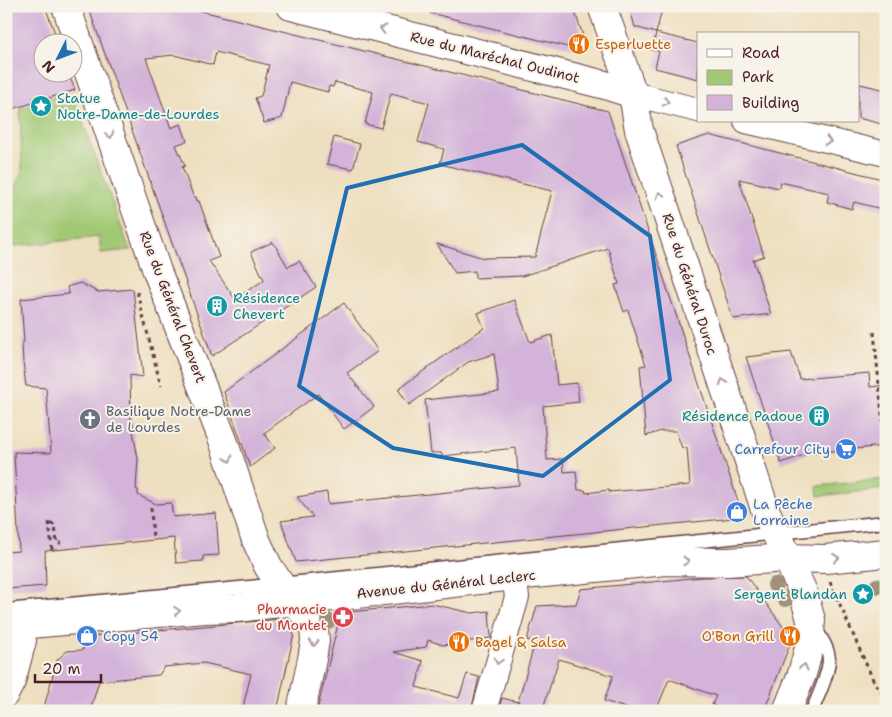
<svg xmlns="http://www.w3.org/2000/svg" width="892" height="717" font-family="'Shantell Sans',sans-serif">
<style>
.green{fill:#a1c974;stroke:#767450}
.building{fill:#d3b3d9}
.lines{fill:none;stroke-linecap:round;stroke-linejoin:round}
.service-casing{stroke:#633c41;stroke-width:15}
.minor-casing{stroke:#633c41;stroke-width:26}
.tertiary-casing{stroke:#633c41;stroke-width:30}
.path{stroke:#633c41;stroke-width:3;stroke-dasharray:4 4;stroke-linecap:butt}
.service{stroke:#fff;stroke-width:12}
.minor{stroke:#fff;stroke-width:24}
.tertiary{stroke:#fff;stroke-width:28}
.tree{fill:#a2917a}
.oneway{stroke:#ae9aa0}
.marked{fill:none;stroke:#1f6fb2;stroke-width:4;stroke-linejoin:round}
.labels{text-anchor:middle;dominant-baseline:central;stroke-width:4;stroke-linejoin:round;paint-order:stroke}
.food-label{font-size:14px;fill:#c56008;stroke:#f7f3e8;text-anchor:start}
.street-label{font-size:14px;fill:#4a1f2b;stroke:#f7f3e8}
.culture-label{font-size:14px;fill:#0d838f;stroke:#f7f3e8;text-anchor:start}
.worship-label{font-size:14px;fill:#5b616d;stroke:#f7f3e8;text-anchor:start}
.shop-label{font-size:14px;fill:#366cbe;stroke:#f7f3e8;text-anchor:start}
.health-label{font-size:14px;fill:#be3a42;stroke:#f7f3e8;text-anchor:end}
</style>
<rect width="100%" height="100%" fill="#f7f3e8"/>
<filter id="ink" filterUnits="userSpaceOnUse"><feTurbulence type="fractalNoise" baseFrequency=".02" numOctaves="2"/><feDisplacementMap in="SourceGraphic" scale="10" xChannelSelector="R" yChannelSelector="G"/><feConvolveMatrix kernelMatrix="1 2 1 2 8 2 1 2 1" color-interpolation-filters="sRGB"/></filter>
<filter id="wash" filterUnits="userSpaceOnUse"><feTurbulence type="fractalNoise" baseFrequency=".0096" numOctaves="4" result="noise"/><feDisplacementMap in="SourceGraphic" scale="20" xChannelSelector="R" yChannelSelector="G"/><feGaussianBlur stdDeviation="1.12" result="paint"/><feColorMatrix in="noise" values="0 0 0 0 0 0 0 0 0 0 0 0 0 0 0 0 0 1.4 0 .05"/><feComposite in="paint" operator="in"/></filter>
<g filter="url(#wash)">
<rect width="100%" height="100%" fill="#eedfc0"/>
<g class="green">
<polygon points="57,96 61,107 75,102 130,250 101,253 99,237 6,247 6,214 22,171 20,109"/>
<polygon points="886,479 886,489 818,496 817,486"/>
</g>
<g id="blocks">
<g class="building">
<polygon points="6,6 45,6 58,42 42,42 42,72 68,72 75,90 6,111 6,60 9,48 6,46"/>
<polygon points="88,6 181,6 608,111 740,507 734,518 296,562 281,521 313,517 297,497 327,492 328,504 519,485 516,448 442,456 441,453 431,453 425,400 499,392 494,354 468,362 409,405 398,389 484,328 478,313 514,300 530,342 552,335 557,385 577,383 579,402 543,406 547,460 563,459 564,472 576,471 578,490 585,490 586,493 609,490 609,492 690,485 687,448 682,448 676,431 661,431 646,436 640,366 646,365 628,310 624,312 615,285 619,284 608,248 522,276 475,278 475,271 455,273 437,244 484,258 535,257 552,191 440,164 444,149 418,142 429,103 391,93 381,128 365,124 373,92 335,82 333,87 329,86 328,92 290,82 282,118 264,123 255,98 261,96 269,65 216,52 213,65 174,55 146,58 171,128 181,124 187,141 176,145 185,166 182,167 194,198 196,197 197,201 199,201 219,257 209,261 235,299 264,280 251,252 273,242 288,267 299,261 316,287 212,356"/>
<polygon points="430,6 573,6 584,39 576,49 430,13"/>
<polygon points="629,6 663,6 656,33 635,27"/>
<polygon points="656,33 698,43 698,79 655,68 659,51 652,50"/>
<polygon points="860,84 886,90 886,125 858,118 858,93"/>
<polygon points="709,135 886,180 886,210 854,202 852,209 827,202 829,193 780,182 779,188 739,179 764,256 753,260 771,314 733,319 676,146"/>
<polygon points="334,137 360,144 353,169 327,164"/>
<polygon points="80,283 98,292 133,289 143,377 130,375 131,421 133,422 133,431 138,459 136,489 138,490 138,495 156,504 171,503 173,517 216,513 219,555 203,556 203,561 176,563 174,538 45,551 46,586 6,589 6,552 19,551 14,452 51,453 46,388 26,386 23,362 22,343 24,342 21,299 69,294 67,287"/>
<polygon points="344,303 378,351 347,373 374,407 344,429 318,394 264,433 275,448 250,467 224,392"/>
<polygon points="791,352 800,379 869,373 870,387 886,385 886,446 810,453 781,463 746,357"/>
<polygon points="746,576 792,639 764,711 727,711 712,705 716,696 669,679 656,711 635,711 604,701 613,676 559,659 542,711 498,711 502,698 518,702 535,642 527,640 537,606 576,604 581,589 702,577"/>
<polygon points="432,604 472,613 489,611 491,638 443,645 428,640 426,647 393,652 423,661 416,687 459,698 467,674 479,677 471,711 317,711 339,620 348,612"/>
<polygon points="281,619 294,634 277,711 242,711 251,674 204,663 164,667 159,675 99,681 90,711 43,711 57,660 67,651 83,650 83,637"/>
</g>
</g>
</g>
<g filter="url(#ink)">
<use href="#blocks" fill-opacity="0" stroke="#633c41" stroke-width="1"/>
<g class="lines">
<g class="service-casing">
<g id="service">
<polyline points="6,610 280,584 886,522"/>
<path d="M812,711C818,696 828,676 829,660C829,648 820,637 815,627"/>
</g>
</g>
<g class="minor-casing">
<g id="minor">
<polyline points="633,94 698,110"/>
<polyline points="746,121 886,154"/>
<polyline points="6,695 13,682 24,641 22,625"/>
<polyline points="484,711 517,597 514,576"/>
</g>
</g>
<g class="tertiary-casing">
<g id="tertiary">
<polyline points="66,6 157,271 223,440 256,540 268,566 280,584 307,617 314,628 315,641 312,659 301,711"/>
<polyline points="291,6 605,85 633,94"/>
<polyline points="602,6 633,94 639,130 766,512 803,592 811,620 809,648 802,674 787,711"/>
<polyline points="6,626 205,609 237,608 514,576 666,561 728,562 787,558 825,559 886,553"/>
</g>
</g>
<g class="path">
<polyline points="137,292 161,386"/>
<polyline points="874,332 885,446"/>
<polyline points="151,508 153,540"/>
<polyline points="52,550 49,521 55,526 57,543 61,543"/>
<polyline points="830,582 874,682 886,699"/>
</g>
<use href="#service" class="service"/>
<use href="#minor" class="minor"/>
<use href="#tertiary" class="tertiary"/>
</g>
<g class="tree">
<circle cx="775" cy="585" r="8"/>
<circle cx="877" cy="586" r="8"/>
<circle cx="785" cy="599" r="8"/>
<circle cx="328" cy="621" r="8"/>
</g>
<defs><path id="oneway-chevron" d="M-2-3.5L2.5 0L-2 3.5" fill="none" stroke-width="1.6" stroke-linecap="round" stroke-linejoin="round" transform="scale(1.25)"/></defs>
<g class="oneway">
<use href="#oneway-chevron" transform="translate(383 29) rotate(-166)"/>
<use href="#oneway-chevron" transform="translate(666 102) rotate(13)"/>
<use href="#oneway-chevron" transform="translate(110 135) rotate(71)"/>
<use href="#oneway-chevron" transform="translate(828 141) rotate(13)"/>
<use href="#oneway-chevron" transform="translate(660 195) rotate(-108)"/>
<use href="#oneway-chevron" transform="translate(723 382) rotate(-108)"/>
<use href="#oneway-chevron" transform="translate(229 459) rotate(72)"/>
<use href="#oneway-chevron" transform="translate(836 558) rotate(-6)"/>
<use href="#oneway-chevron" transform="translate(686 561)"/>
<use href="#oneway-chevron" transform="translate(177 611) rotate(-5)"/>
<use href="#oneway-chevron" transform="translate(314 643) rotate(93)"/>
<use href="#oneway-chevron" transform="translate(498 661) rotate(106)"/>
<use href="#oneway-chevron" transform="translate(804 667) rotate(-75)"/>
</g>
</g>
<path class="marked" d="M522,145L650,236L670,380L543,476L393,448L299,386L347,188Z"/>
<defs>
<g id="restaurant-disc" transform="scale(1.125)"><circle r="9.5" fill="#e8710a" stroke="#f7f3e8"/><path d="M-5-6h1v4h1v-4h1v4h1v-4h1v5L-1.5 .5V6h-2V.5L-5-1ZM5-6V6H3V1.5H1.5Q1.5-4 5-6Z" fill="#fff"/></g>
<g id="sight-disc" transform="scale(1.125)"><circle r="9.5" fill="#0f9aa8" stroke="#f7f3e8"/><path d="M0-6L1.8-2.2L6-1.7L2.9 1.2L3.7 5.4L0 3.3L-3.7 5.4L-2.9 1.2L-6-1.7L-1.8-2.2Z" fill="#fff"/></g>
<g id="building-disc" transform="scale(1.125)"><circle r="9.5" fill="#0f9aa8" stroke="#f7f3e8"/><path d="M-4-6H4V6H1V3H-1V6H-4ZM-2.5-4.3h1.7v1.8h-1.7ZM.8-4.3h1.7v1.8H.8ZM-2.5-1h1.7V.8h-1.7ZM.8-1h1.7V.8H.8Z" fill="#fff"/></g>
<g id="church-disc" transform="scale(1.125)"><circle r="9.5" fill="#6b7280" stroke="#f7f3e8"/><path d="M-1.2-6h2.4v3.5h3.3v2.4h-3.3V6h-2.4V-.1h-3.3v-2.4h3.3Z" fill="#fff"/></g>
<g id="supermarket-disc" transform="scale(1.125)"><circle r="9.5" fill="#3f7fe0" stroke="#f7f3e8"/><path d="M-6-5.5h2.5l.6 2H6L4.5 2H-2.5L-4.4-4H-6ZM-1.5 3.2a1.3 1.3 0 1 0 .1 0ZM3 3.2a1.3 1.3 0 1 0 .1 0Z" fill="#fff"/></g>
<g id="shop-disc" transform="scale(1.125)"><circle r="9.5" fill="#3f7fe0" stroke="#f7f3e8"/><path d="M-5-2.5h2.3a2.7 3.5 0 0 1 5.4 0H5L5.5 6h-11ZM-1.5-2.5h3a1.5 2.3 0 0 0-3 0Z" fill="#fff"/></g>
<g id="pharmacy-disc" transform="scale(1.125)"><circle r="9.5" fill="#e0444e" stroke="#f7f3e8"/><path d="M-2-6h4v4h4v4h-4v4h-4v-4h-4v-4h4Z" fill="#fff"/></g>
</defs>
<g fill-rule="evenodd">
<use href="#restaurant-disc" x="579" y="44"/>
<use href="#sight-disc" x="41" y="106"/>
<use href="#building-disc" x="217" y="306"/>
<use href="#building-disc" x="819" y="416"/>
<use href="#church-disc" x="90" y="419"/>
<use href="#supermarket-disc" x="846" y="449"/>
<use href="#shop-disc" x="737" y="512"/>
<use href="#sight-disc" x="863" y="594"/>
<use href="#pharmacy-disc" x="343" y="617"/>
<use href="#shop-disc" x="87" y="636"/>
<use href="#restaurant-disc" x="790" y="636"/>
<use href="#restaurant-disc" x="459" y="642"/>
</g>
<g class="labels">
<g class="food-label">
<text x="595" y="44">Esperluette</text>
<text x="774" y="636" text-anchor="end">O'Bon Grill</text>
<text x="475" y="642">Bagel &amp; Salsa</text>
</g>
<g class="street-label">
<text transform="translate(495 57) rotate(14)">Rue du Maréchal Oudinot</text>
<text transform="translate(690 284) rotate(72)">Rue du Général Duroc</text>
<text transform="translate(173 307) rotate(69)">Rue du Général Chevert</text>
<text transform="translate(446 584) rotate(-6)">Avenue du Général Leclerc</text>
</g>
<g class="culture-label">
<text x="57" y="98">Statue<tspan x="57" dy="16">Notre-Dame-de-Lourdes</tspan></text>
<text x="233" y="298">Résidence<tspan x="233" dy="16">Chevert</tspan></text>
<text x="803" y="416" text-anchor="end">Résidence Padoue</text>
<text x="847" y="594" text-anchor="end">Sergent Blandan</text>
</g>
<g class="worship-label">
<text x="106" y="411">Basilique Notre-Dame<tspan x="106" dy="16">de Lourdes</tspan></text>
</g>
<g class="shop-label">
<text x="830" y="449" text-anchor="end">Carrefour City</text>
<text x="753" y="504">La Pêche<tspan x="753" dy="16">Lorraine</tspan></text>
<text x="103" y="636">Copy 54</text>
</g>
<g class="health-label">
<text x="327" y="609">Pharmacie<tspan x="327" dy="16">du Montet</tspan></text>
</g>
</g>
<rect width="892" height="717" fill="none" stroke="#f7f3e8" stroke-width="25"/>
<rect x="697" y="32" width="162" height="90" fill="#f7f3e8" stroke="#b29e9c"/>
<rect x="707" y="49" width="25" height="8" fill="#ffffff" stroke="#b29e9c"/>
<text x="742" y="58" font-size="15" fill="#4a1f2b">Road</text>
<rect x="707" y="70" width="25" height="15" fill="#a1c974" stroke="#b29e9c"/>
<text x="742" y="82" font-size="15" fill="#4a1f2b">Park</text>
<rect x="707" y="95" width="25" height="15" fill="#d3b3d9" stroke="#b29e9c"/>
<text x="742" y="108" font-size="15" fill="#4a1f2b">Building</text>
<g transform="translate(58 58) rotate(228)"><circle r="24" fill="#f7f3e8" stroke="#b29e9c"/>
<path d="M0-4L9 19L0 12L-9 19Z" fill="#1f6fb2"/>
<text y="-8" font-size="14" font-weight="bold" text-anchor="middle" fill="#4a1f2b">N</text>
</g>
<path d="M35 674v8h66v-8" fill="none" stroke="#4a1f2b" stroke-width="2.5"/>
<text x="42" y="674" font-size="15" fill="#4a1f2b" stroke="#f7f3e8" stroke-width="4" paint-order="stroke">20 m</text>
</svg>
